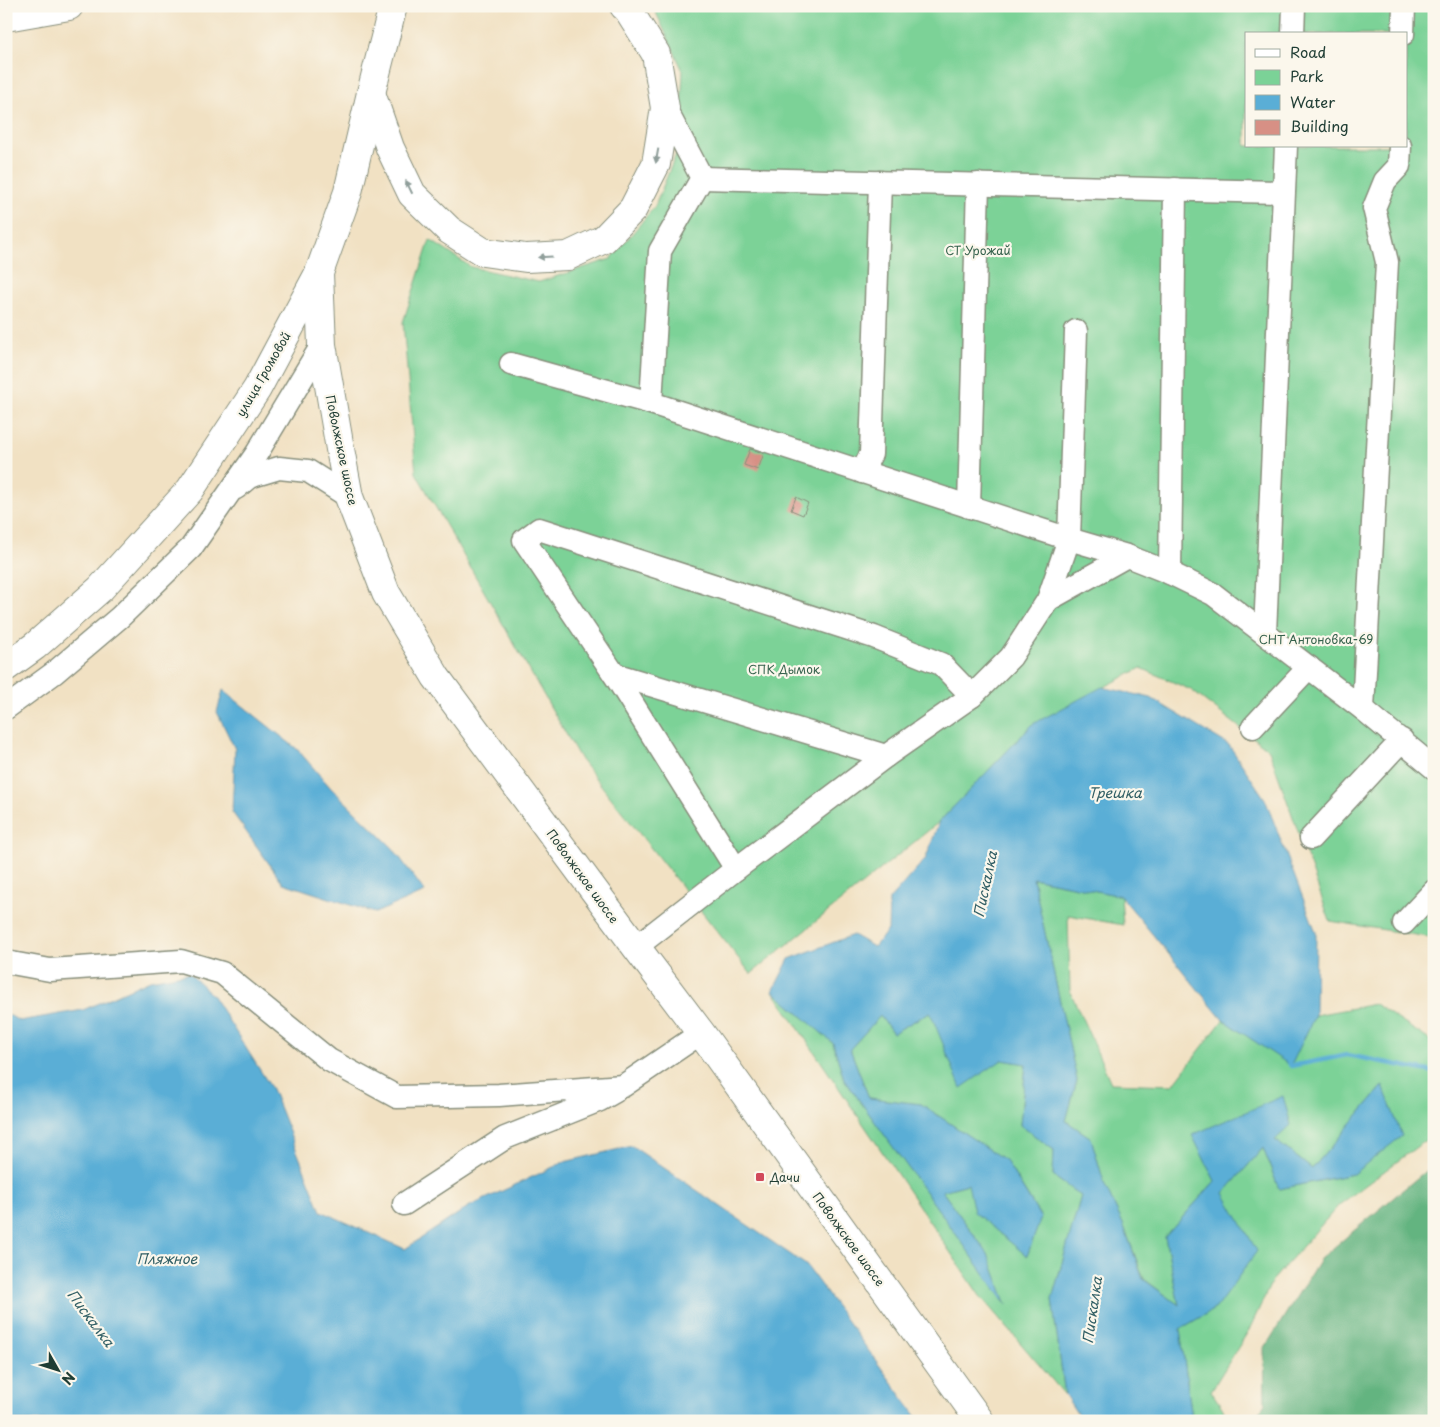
<svg xmlns="http://www.w3.org/2000/svg" width="1440" height="1427" font-family="'Playpen Sans',sans-serif">
<style>
.green{fill:#7bd297;stroke:#4d8866;fill-rule:evenodd}
.forest{fill:#64b480;stroke:#42785a}
.water{fill:#5aaed6;stroke:#3c7685}
.lines{fill:none;stroke-linecap:round;stroke-linejoin:round}
.stream{stroke:#5aaed6;stroke-width:4.5}
.building{fill:#d79085}
.minor-casing{stroke:#888f7c;stroke-width:25}
.major-casing{stroke:#888f7c;stroke-width:30}
.minor{stroke:#fff;stroke-width:22}
.major{stroke:#fff;stroke-width:28}
.oneway{fill:#8f9e9a}
.poi-dot{fill:#d1495b;stroke:#fbf7ec;stroke-width:2}
.labels{text-anchor:middle;dominant-baseline:central;stroke-width:4.5;stroke-linejoin:round;paint-order:stroke}
.park-label{font-size:12px;fill:#36624d;stroke:#fbf7ec}
.street-label{font-size:12px;fill:#1f3d34;stroke:#fbf7ec}
.poi-label{font-size:12px;fill:#1f3d34;stroke:#fbf7ec;text-anchor:start}
.water-label{font-size:14px;font-style:italic;fill:#315f65;stroke:#fbf7ec}
</style>
<rect width="100%" height="100%" fill="#fbf7ec"/>
<filter id="ink" filterUnits="userSpaceOnUse"><feTurbulence type="fractalNoise" baseFrequency=".02" numOctaves="2"/><feDisplacementMap in="SourceGraphic" scale="10" xChannelSelector="R" yChannelSelector="G"/><feConvolveMatrix kernelMatrix="1 2 1 2 8 2 1 2 1" color-interpolation-filters="sRGB"/></filter>
<filter id="wash" filterUnits="userSpaceOnUse"><feTurbulence type="fractalNoise" baseFrequency=".0096" numOctaves="4" result="noise"/><feDisplacementMap in="SourceGraphic" scale="20" xChannelSelector="R" yChannelSelector="G"/><feGaussianBlur stdDeviation="1.12" result="paint"/><feColorMatrix in="noise" values="0 0 0 0 0 0 0 0 0 0 0 0 0 0 0 0 0 1.4 0 .05"/><feComposite in="paint" operator="in"/></filter>
<g filter="url(#wash)">
<rect width="100%" height="100%" fill="#f1e1c3"/>
<g class="green">
<path d="M653,6H1434V938L1330,921L1269,750L1191,690L1141,668L1033,724L939,822L751,974L581,760L416,473L403,322L430,240L471,267L539,282L611,259L655,206L679,147L683,71ZM1246,34H1406V146H1246Z"/>
<polygon points="1033,878 1121,896 1123,925 1068,915 1070,991 1111,1083 1173,1085 1223,1020 1291,1065 1315,1015 1375,1004 1434,1043 1434,1134 1339,1205 1272,1281 1249,1330 1211,1391 1231,1421 1191,1421 1192,1418 1180,1329 1216,1308 1224,1193 1263,1148 1279,1189 1353,1174 1383,1086 1312,1169 1275,1140 1193,1135 1215,1181 1165,1237 1179,1305 1144,1279 1123,1224 1105,1186 1091,1138 1066,1121 1077,1080"/>
<polygon points="773,991 833,1043 844,1079 1006,1303 988,1254 942,1191 968,1184 1027,1256 1041,1217 1006,1161 921,1104 869,1098 850,1049 880,1016 893,1033 930,1012 1003,1060 1026,1064 1020,1125 1054,1150 1053,1176 1081,1196 1052,1299 1065,1395 980,1296"/>
</g>
<polygon class="forest" points="1434,1168 1434,1421 1253,1421 1265,1404 1264,1349 1320,1259 1423,1173"/>
<g class="water">
<polygon points="1102,687 1151,698 1229,745 1265,799 1316,932 1315,1015 1291,1066 1223,1020 1121,896 1033,878 1077,1080 1066,1121 1091,1138 1105,1186 1123,1224 1143,1279 1179,1305 1165,1237 1215,1181 1192,1135 1283,1096 1291,1125 1275,1140 1312,1169 1383,1086 1402,1136 1353,1174 1279,1189 1263,1148 1224,1193 1257,1251 1216,1308 1180,1329 1192,1418 1191,1421 1082,1421 1065,1395 1052,1299 1081,1196 1053,1176 1054,1150 1020,1125 1026,1064 1002,1060 961,1088 930,1012 893,1033 880,1016 850,1049 869,1098 921,1104 1006,1161 1041,1218 1027,1256 974,1212 968,1184 942,1191 988,1254 1007,1305 844,1079 833,1043 773,991 789,959 853,935 874,947 888,930 889,900 926,858 939,822 1033,724"/>
<polygon points="223,690 297,749 330,787 392,847 425,892 375,913 283,883 232,812 235,749 217,712"/>
<polygon points="189,973 213,996 272,1089 321,1211 405,1249 468,1207 564,1162 632,1146 806,1265 920,1421 6,1421 6,1013 19,1021 83,1010 150,980"/>
</g>
<g class="lines">
<g class="stream">
<polyline points="1288,1061 1291,1066 1347,1055 1434,1072"/>
<polyline points="1076,1421 1081,1412"/>
</g>
</g>
<g id="blocks">
<g class="building">
<polygon points="750,449 764,453 758,470 744,465"/>
<polygon points="796,497 808,503 803,515 791,510"/>
</g>
</g>
</g>
<g filter="url(#ink)">
<use href="#blocks" fill-opacity="0" stroke="#888f7c" stroke-width="1"/>
<g class="lines">
<g class="minor-casing">
<g id="minor">
<polyline points="1293,34 1294,6"/>
<polyline points="1403,34 1404,6"/>
<polyline points="665,108 702,178 660,251 651,403 1069,539 1127,556 1170,573 1213,594 1363,709 1434,768"/>
<polyline points="702,178 1283,192"/>
<polyline points="511,364 651,403"/>
<polyline points="862,472 871,454 880,182"/>
<polyline points="236,488 249,477 279,468 308,471 349,497"/>
<polyline points="969,507 978,184"/>
<polyline points="1170,573 1175,189"/>
<polyline points="1048,600 1127,556"/>
<polyline points="1265,633 1286,146"/>
<polyline points="614,674 886,756"/>
<polyline points="6,708 54,673 120,617 191,548 257,453 322,345"/>
<polyline points="1363,709 1387,262 1374,208 1385,181 1399,166 1400,146"/>
<polyline points="1253,727 1309,667"/>
<polyline points="1311,838 1402,740"/>
<polyline points="736,869 614,674 524,540 539,529 874,637 941,664 972,696"/>
<polyline points="1404,923 1434,891"/>
<polyline points="636,947 736,869 886,756 972,696 1011,657 1048,600 1069,539 1076,331"/>
<polyline points="6,962 50,970 181,961 222,973 329,1060 397,1097 499,1095 623,1086 701,1033"/>
<polyline points="404,1204 505,1138 600,1100 614,1092"/>
</g>
</g>
<g class="major-casing">
<g id="major">
<polyline points="6,17 69,6"/>
<polyline points="371,93 390,148 412,194 449,230 483,252 526,258 568,256 604,239 633,209 656,164 665,108 656,54 627,8 624,6"/>
<polyline points="319,273 322,345 340,449 349,497 386,593 436,677 636,947 701,1033 980,1421"/>
<polyline points="6,667 35,646 100,589 190,490 257,389 319,273 348,192 371,93 393,6"/>
</g>
</g>
<use href="#minor" class="minor"/>
<use href="#major" class="major"/>
</g>
<defs><path id="oneway-solid" d="M-6-.8H1V-3.2L6.5 0L1 3.2V.8H-6Z" transform="scale(1.25)"/></defs>
<g class="oneway">
<use href="#oneway-solid" transform="translate(657 156) rotate(100)"/>
<use href="#oneway-solid" transform="translate(409 187) rotate(-116)"/>
<use href="#oneway-solid" transform="translate(545 257) rotate(177)"/>
</g>
</g>
<rect class="poi-dot" x="755" y="1172" width="10" height="10" rx="2.5"/>
<g class="labels">
<g class="park-label">
<text x="978" y="250">СТ Урожай</text>
<text x="1316" y="639">СНТ Антоновка-69</text>
<text x="784" y="669">СПК Дымок</text>
</g>
<g class="street-label">
<text transform="translate(263 374) rotate(-60)">улица Громовой</text>
<text transform="translate(342 450) rotate(78)">Поволжское шоссе</text>
<text transform="translate(583 876) rotate(54)">Поволжское шоссе</text>
<text transform="translate(849 1239) rotate(54)">Поволжское шоссе</text>
</g>
<g class="poi-label">
<text x="770" y="1177">Дачи</text>
</g>
<g class="water-label">
<text x="1115" y="792">Трешка</text>
<text transform="translate(985 884) rotate(-78)">Пискалка</text>
<text x="167" y="1258">Пляжное</text>
<text transform="translate(1092 1310) rotate(-82)">Пискалка</text>
<text transform="translate(91 1318) rotate(53)">Пискалка</text>
</g>
</g>
<rect width="1440" height="1427" fill="none" stroke="#fbf7ec" stroke-width="25"/>
<rect x="1245" y="32" width="162" height="115" fill="#fbf7ec" stroke="#a3ada2"/>
<rect x="1255" y="49" width="25" height="8" fill="#ffffff" stroke="#a3ada2"/>
<text x="1290" y="58" font-size="15" fill="#1f3d34">Road</text>
<rect x="1255" y="70" width="25" height="15" fill="#7bd297" stroke="#a3ada2"/>
<text x="1290" y="82" font-size="15" fill="#1f3d34">Park</text>
<rect x="1255" y="95" width="25" height="15" fill="#5aaed6" stroke="#a3ada2"/>
<text x="1290" y="108" font-size="15" fill="#1f3d34">Water</text>
<rect x="1255" y="120" width="25" height="15" fill="#d79085" stroke="#a3ada2"/>
<text x="1290" y="132" font-size="15" fill="#1f3d34">Building</text>
<g transform="translate(58 1370) rotate(129)" stroke="#fbf7ec" stroke-width="4" paint-order="stroke">
<path d="M0-4L9 19L0 12L-9 19Z" fill="#1f3d34"/>
<text y="-8" font-size="14" font-weight="bold" text-anchor="middle" fill="#1f3d34">N</text>
</g>
</svg>
